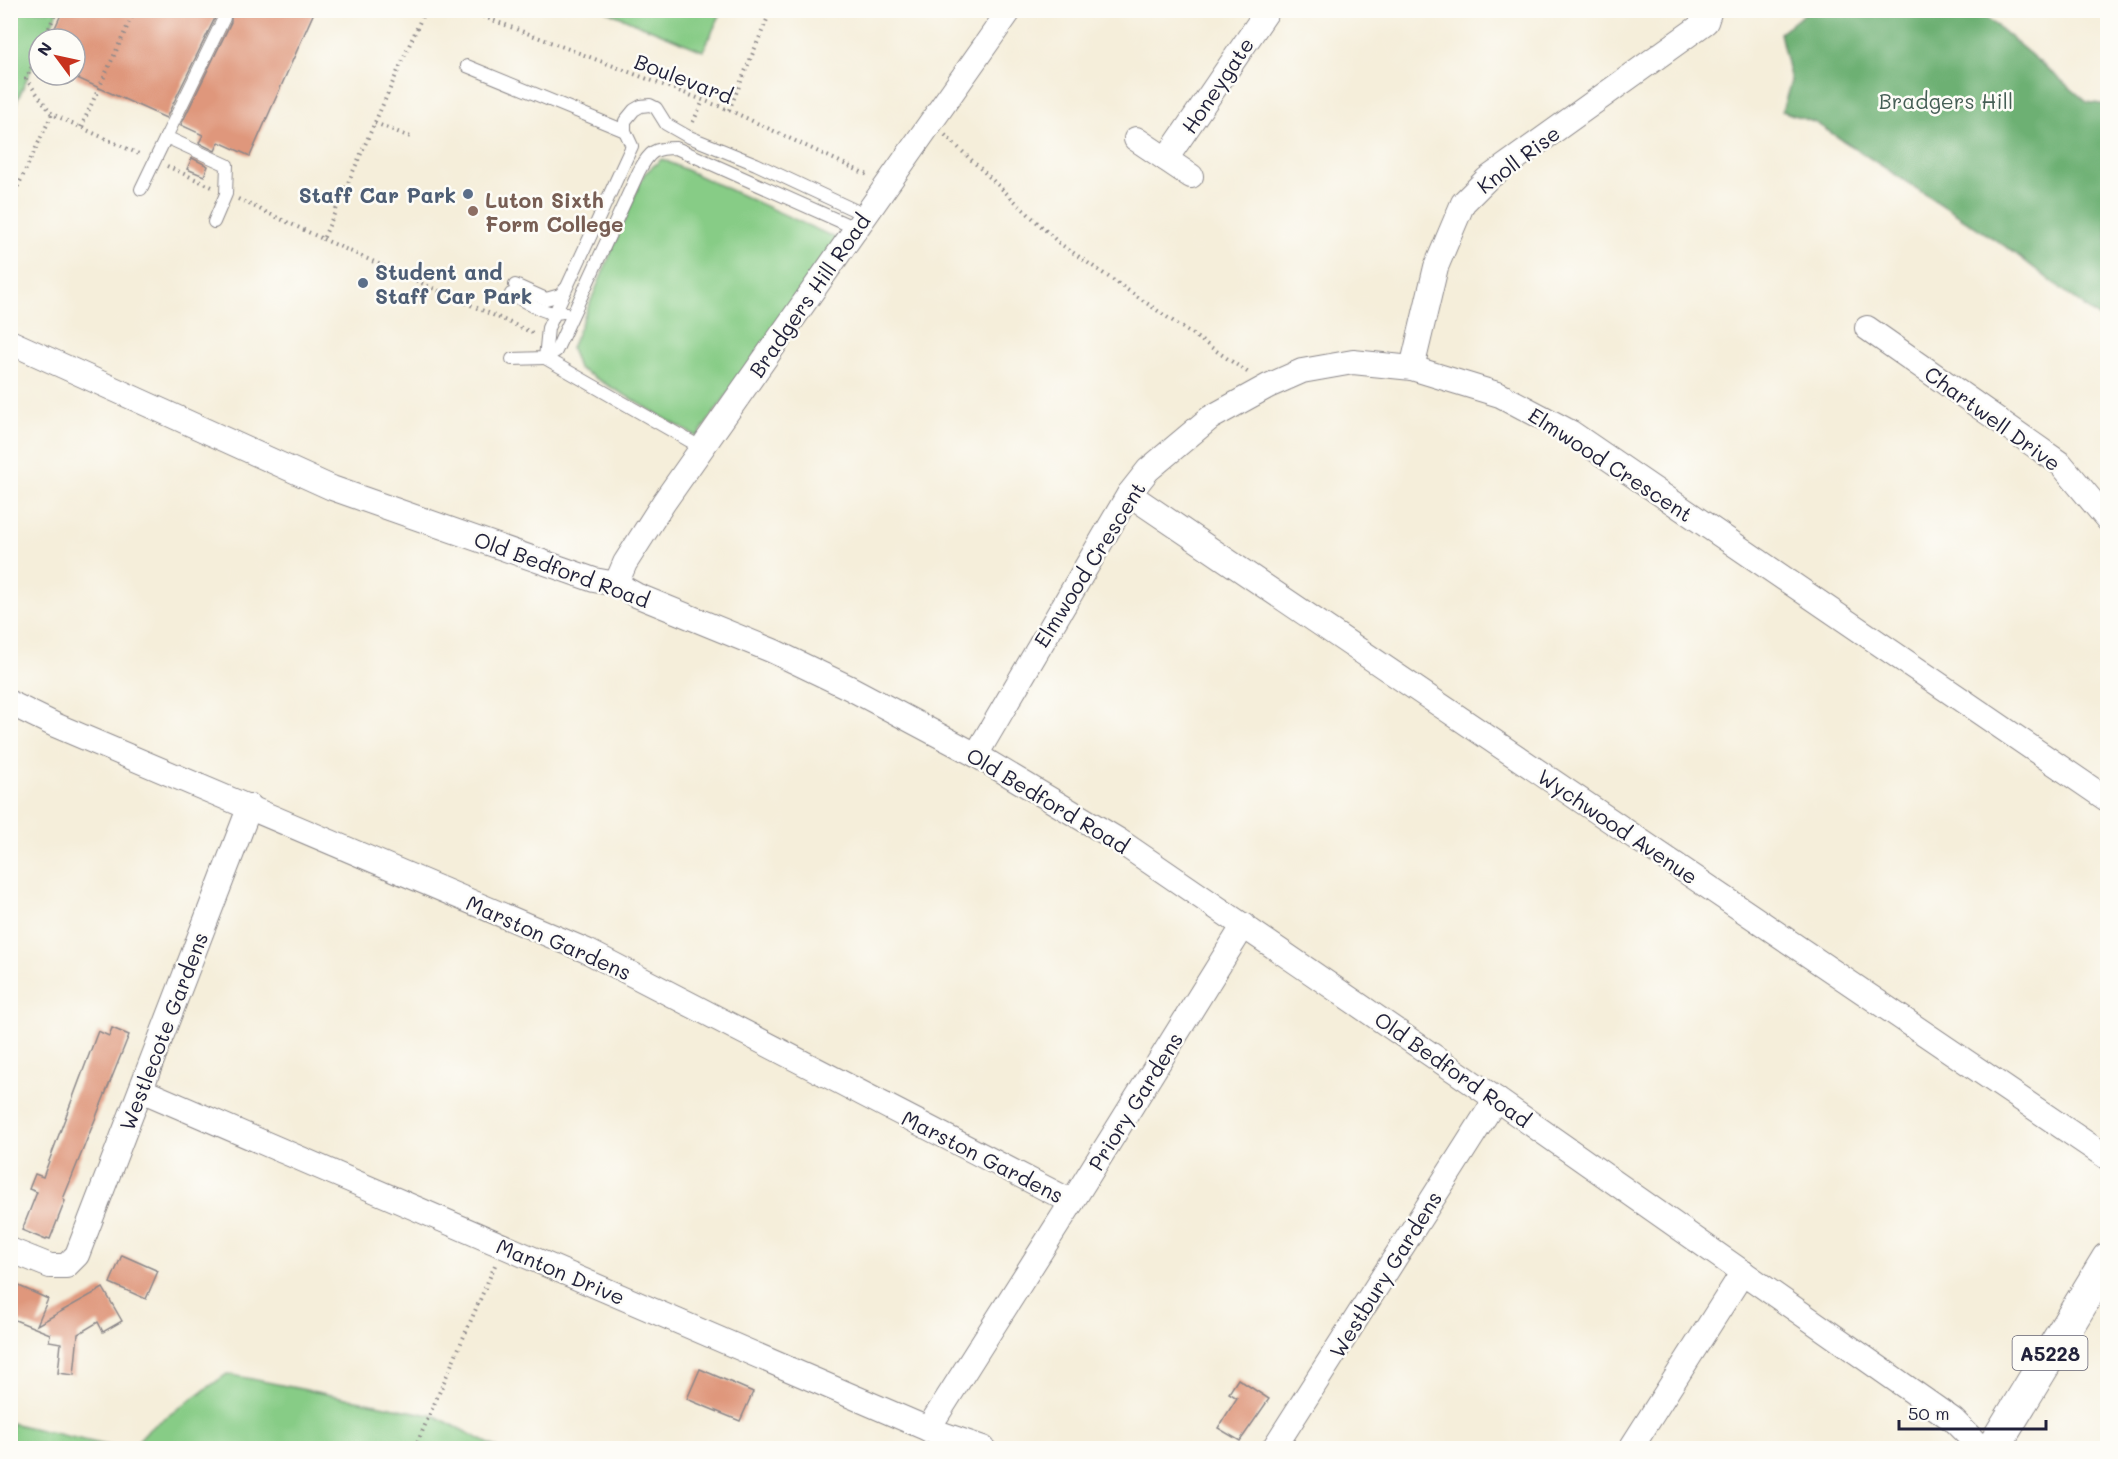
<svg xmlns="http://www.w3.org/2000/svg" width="2118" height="1459" font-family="Mali,sans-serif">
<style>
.green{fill:#87cc86;stroke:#547760;stroke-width:1.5}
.forest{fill:#6db073;stroke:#486957;stroke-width:1.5}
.building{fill:#df977b}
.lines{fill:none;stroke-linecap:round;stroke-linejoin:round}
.service-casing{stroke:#8c888a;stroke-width:14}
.minor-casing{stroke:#8c888a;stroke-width:26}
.primary-casing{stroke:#8c888a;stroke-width:35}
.path{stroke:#8c888a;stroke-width:4;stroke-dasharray:1.5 4.5;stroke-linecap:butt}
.service{stroke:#fff;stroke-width:12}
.minor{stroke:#fff;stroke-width:24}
.primary{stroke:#fff;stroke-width:33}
.service-dot{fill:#5c6f8a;stroke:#fdfcf7;stroke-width:2}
.education-dot{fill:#8d6e63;stroke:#fdfcf7;stroke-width:2}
.labels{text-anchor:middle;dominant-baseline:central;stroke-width:5;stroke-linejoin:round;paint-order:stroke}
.shield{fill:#fdfcf7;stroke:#646373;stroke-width:1.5}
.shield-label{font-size:20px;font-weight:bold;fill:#22223b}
.street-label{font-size:21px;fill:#22223b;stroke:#fdfcf7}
.park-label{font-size:21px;fill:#455e55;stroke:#fdfcf7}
.service-label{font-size:21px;font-weight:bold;fill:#4e5e75;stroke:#fdfcf7;text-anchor:end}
.education-label{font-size:21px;font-weight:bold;fill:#785e54;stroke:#fdfcf7;text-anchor:start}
</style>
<rect width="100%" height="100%" fill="#fdfcf7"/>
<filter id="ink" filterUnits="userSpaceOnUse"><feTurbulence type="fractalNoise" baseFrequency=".0167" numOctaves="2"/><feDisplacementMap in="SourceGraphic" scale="12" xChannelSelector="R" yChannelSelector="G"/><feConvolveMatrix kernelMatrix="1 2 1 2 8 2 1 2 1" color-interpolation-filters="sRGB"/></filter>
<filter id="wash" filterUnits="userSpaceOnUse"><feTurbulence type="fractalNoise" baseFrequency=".008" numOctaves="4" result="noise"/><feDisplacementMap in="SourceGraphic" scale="24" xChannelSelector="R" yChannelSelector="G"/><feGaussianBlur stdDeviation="1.35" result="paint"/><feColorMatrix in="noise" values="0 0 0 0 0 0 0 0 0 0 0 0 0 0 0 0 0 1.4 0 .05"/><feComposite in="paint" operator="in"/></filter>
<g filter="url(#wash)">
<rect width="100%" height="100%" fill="#f5eeda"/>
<g class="green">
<polygon points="11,10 58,11 45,39 39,39 39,52 11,114"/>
<polygon points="606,11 722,10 722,11 703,51"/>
<polygon points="662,159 838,239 697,437 578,368 571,348 644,174"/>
<polygon points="227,1374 435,1416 497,1448 131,1448 148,1430"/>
<polygon points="11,1423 118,1448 11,1448"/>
</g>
<polygon class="forest" points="1808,11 1979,11 2087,102 2107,105 2107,324 2008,248 1816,123 1782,111 1791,81 1780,33"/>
<g id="blocks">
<g class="building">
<polygon points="63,10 221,10 217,14 166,118 75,77 75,39 50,39"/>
<polygon points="227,10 315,10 250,156 219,142 215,151 199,143 203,135 181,125 231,22 231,14"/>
<polygon points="192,158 208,166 204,176 187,169"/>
<polygon points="112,1028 129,1035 63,1199 65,1201 50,1239 47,1238 46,1240 22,1230 37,1192 29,1189 35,1174 43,1177 98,1031 109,1036"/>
<polygon points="122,1255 158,1271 146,1299 110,1283"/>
<polygon points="10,1282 48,1299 37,1325 103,1288 122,1321 103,1332 98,1322 78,1334 74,1375 58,1373 61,1343 49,1341 50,1334 10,1318"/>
<polygon points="700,1369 753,1392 740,1421 687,1399"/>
<polygon points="1238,1379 1269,1399 1240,1441 1218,1428 1237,1398 1229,1393"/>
</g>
</g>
</g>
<g filter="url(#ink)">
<use href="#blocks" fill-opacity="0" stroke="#8c888a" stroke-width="1.5"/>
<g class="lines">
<g class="service-casing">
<g id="service">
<polyline points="467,66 625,131"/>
<polyline points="166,137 224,18"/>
<polyline points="141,189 166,137 227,165 226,194 214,222"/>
<polyline points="515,285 546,299 560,295 565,289"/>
<path d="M511,294C526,302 546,316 563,312"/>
<path d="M512,359L545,358L556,351L639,171C650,151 654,148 676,148L855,228"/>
<polyline points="702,448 545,358 548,328 632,146 625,131 625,121 634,110 641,106 650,105 656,108 666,124 687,136 756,164 865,215"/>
</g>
</g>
<g class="minor-casing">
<g id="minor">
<polyline points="1136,139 1191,176"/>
<polyline points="1166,159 1268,10"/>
<polyline points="1867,328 2061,464 2108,520"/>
<polyline points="10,342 332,488 594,580 616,584 636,595 773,651 850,688 976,755 1118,840 1496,1099 1953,1420 1981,1448"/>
<polyline points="1412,368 1436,267 1463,203 1487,179 1706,22 1710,10"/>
<polyline points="1129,494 2108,1158"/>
<polyline points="616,584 625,563 664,502 1010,10"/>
<polyline points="10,703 55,725 587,951 1072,1202"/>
<polyline points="976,755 1129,494 1148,470 1210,418 1268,386 1302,371 1353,362 1412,368 1500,395 1570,432 2108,800"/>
<polyline points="141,1090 928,1429 983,1448"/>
<polyline points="10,1250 50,1266 66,1266 77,1255 250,806"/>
<polyline points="928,1429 1072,1202 1244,925"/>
<polyline points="1274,1448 1496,1099"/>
<polyline points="1631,1448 1743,1272"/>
</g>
</g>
<g class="primary-casing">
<polyline id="primary" points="1993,1448 2108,1259"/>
</g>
<g class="path">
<polyline points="466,10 729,110 870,176"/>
<polyline points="44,39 57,10"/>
<polyline points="39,51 26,79 52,114"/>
<polyline points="729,110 771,10"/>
<polyline points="693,122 703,101"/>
<polyline points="375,123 413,138"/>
<polyline points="81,127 135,10"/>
<polyline points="945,135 1059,243 1250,374"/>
<polyline points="167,166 212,187"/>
<polyline points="238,199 323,239 425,10"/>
<polyline points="10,203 52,114 141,155"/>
<polyline points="323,239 533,333"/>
<polyline points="415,1448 496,1263"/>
</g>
<use href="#service" class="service"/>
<use href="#minor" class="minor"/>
<use href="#primary" class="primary"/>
</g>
</g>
<g class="service-dot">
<circle cx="468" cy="194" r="6"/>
<circle cx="363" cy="283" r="6"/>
</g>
<circle class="education-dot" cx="473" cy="211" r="6"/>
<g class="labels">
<rect class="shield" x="2012.5" y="1336" width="75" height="34" rx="4.5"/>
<g class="shield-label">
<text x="2050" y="1353">A5228</text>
</g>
<g class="street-label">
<text transform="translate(684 78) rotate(21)">Boulevard</text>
<text transform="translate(1217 85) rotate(-56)">Honeygate</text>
<text transform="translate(1518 159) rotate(-37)">Knoll Rise</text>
<text transform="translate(809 295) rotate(-55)">Bradgers Hill Road</text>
<text transform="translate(1993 418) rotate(36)">Chartwell Drive</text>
<text transform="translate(1611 464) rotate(33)">Elmwood Crescent</text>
<text transform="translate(1089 564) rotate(-58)">Elmwood Crescent</text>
<text transform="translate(562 569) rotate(20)">Old Bedford Road</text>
<text transform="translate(1048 800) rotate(31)">Old Bedford Road</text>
<text transform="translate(1618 826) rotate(34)">Wychwood Avenue</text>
<text transform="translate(549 937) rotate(24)">Marston Gardens</text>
<text transform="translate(163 1031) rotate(-69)">Westlecote Gardens</text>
<text transform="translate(1453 1069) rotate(35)">Old Bedford Road</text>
<text transform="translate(1135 1101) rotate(-58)">Priory Gardens</text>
<text transform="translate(983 1156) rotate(27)">Marston Gardens</text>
<text transform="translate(561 1271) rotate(23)">Manton Drive</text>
<text transform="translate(1385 1274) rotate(-58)">Westbury Gardens</text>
</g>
<g class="park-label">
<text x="1946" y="100">Bradgers Hill</text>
</g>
<g class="service-label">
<text x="456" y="194">Staff Car Park</text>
<text x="375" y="271" text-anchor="start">Student and<tspan x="375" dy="24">Staff Car Park</tspan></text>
</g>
<g class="education-label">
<text x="485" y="199">Luton Sixth<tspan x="485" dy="24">Form College</tspan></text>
</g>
</g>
<rect width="2118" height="1459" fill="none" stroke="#fdfcf7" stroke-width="36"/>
<g transform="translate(57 57) rotate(303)"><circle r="28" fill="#fdfcf7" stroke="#a5a5ac" stroke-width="1.5"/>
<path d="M0-4.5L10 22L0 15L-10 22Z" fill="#c8321e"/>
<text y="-9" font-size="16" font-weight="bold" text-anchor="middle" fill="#22223b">N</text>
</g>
<path d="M1899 1420v9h147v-9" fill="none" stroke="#22223b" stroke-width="3"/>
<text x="1908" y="1420" font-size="18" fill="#22223b" stroke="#fdfcf7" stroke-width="4.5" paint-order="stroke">50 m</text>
</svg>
